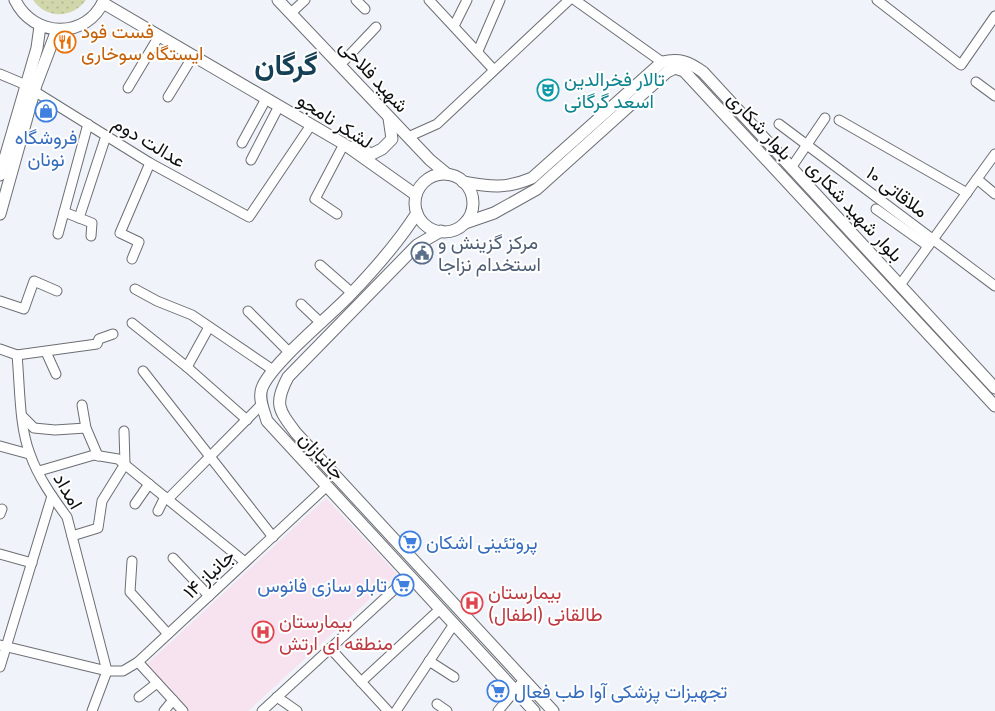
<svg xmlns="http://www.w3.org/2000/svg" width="995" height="711" font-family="Cabin,Vazirmatn,sans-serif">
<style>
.medical{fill:#f7e2f0}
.grass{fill:url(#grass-dots)}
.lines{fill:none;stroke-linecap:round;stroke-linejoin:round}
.minor-casing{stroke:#6b6e73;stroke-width:11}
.major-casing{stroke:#6b6e73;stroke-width:13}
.minor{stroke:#fff;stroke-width:9}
.major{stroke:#fff;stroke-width:11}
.labels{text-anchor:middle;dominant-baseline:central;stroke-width:4;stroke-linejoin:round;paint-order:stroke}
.food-label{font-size:19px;fill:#c56008;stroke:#fff;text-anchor:start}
.street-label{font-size:19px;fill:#0f1012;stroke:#fff}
.culture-label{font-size:19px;fill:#0d838f;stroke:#fff;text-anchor:start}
.shop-label{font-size:19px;fill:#366cbe;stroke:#fff;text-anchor:start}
.service-label{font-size:19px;fill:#4e5e75;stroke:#fff;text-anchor:start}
.health-label{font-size:19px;fill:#be3a42;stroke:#fff;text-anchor:start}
.town-label{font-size:29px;font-weight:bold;fill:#143f55;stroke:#fff}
</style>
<defs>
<pattern id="grass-dots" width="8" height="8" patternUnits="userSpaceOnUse" patternTransform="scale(1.25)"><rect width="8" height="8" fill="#d1d7ab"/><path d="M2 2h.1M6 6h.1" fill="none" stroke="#b2b892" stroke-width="1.8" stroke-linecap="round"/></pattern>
</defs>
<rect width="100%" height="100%" fill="#f0f3f9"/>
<polygon class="medical" points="326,498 397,574 248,711 189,711 146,665"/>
<path class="grass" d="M33,0H86C72,19 46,19 33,0Z"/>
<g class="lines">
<g class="minor-casing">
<g id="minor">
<polyline points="356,0 365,9"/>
<polyline points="429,0 494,70"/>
<polyline points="575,0 662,62"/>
<polyline points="877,0 961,65 995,16"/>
<polyline points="291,13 305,0"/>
<polyline points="454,26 467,0"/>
<polyline points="478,51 500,0"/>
<polyline points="340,65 376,27"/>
<polyline points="0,74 26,85"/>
<polyline points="976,82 995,96"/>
<polyline points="128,88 159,36"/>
<polyline points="34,91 150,163 249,217 311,125"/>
<polyline points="168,97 193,56"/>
<polyline points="839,120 967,193"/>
<polyline points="779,124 995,286"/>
<polyline points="408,137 437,124 569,0"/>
<polyline points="242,143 266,99"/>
<polyline points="251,160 279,106"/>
<polyline points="791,168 825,118"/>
<polyline points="977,179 995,194"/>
<polyline points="876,209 928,246"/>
<polyline points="64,212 92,223 91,236"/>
<polyline points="337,214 315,199 344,144"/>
<polyline points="79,218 106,136"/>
<polyline points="58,234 88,124"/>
<polyline points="132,259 139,242 120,233 150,163"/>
<polyline points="320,265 352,293"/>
<polyline points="900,285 995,154"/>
<polyline points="135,289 157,301 192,315 273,370"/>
<polyline points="0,301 24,309 34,281 57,291"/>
<polyline points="301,304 321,323"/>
<polyline points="248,311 290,353"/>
<polyline points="132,323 187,367 247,420"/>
<polyline points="0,349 17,355 97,344 99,339 113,334"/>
<polyline points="46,352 56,374"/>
<path d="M17,355C20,386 19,426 30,454C38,477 53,498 67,517L107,671"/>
<polyline points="187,367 209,327"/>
<polyline points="143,371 273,537"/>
<polyline points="82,405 86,428 98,456"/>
<polyline points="23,417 34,428 55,430 86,428"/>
<polyline points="0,446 29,454"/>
<polyline points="39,471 94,455 118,459 245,562"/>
<polyline points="168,499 262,404"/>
<polyline points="135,504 149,484"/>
<polyline points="158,511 165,497"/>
<polyline points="0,514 2,509"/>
<polyline points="72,536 98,528 102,501 125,464 124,431"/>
<polyline points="0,554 32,563"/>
<polyline points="173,558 209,596"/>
<polyline points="132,561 130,592 168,634"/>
<polyline points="0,645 107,671 123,671 138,662 327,486"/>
<polyline points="330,648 388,711"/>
<polyline points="429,661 454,677"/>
<polyline points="138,662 183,711"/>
<polyline points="0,667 52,496"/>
<polyline points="361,682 440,609"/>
<polyline points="139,697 157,683"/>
<polyline points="277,697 297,711"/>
<polyline points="437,704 447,711"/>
<polyline points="92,711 107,671"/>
<polyline points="164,711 173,700"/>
<polyline points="262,711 409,576"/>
<polyline points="396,711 454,624"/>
<polyline points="498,711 524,680"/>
</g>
</g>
<g class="major-casing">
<g id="major">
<path d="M15,0C33,38 87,40 104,0"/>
<polyline points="278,0 430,160 447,174"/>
<polyline points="103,3 344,144 416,195"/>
<polyline points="352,147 372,154 382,149 392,139 389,118"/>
<circle cx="444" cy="203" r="29"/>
<polyline points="0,175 37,48 40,26"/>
<path d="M463,182C491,187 506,189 532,178L662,62C680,58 689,62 703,72L995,388"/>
<path d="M417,213C398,243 374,270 349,296C329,317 271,364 262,388C258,398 264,411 267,421L534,711"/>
<polyline points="0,214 36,85 57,30"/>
<polyline points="465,223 494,213 537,189 667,72 675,68 684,71 995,406"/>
<path d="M441,231L417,245L288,377C274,404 278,409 296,433L553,711"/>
</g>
</g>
<use href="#minor" class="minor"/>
<use href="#major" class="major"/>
</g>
<defs>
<g id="restaurant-ring" transform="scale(1.125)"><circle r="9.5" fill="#fff" stroke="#e8710a" stroke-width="1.5"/><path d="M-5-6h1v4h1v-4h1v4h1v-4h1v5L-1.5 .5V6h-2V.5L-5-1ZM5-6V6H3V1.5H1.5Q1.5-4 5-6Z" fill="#e8710a"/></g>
<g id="theatre-ring" transform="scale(1.125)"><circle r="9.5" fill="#fff" stroke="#0f9aa8" stroke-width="1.5"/><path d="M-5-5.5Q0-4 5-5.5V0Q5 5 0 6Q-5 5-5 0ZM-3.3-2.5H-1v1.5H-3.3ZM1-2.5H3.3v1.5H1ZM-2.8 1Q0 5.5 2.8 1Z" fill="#0f9aa8"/></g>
<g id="shop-ring" transform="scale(1.125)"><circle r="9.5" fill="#fff" stroke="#3f7fe0" stroke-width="1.5"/><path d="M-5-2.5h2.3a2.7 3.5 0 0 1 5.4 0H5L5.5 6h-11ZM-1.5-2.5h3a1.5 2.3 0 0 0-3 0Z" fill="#3f7fe0"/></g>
<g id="civic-ring" transform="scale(1.125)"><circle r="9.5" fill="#fff" stroke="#5c6f8a" stroke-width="1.5"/><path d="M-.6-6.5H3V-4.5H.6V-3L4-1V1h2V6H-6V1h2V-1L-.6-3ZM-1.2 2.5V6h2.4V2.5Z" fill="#5c6f8a"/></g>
<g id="supermarket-ring" transform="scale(1.125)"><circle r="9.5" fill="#fff" stroke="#3f7fe0" stroke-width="1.5"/><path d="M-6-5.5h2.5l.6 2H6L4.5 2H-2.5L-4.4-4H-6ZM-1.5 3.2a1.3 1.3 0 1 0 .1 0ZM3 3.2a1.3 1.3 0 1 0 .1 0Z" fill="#3f7fe0"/></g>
<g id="hospital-ring" transform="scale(1.125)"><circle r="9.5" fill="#fff" stroke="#e0444e" stroke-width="1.5"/><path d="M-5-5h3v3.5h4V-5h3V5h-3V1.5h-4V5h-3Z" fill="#e0444e"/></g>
</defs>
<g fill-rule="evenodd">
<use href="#restaurant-ring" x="65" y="42"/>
<use href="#theatre-ring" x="548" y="90"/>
<use href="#shop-ring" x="46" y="111"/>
<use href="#civic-ring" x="422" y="253"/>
<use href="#supermarket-ring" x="410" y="542"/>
<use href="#supermarket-ring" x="403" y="585"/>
<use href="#hospital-ring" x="472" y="603"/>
<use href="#hospital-ring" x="263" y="632"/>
<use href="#supermarket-ring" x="498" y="691"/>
</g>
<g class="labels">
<g class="food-label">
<text x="81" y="31">فست فود<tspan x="81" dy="22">ایستگاه سوخاری</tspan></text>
</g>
<g class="street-label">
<text transform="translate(374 76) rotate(47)">شهید فلاحی</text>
<text transform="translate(335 121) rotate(33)">لشکر نامجو</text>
<text transform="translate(760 126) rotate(47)">بلوار شکاری</text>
<text transform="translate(149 142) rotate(31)">عدالت دوم</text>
<text transform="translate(897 192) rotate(37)">۱۰ ملاقاتی</text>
<text transform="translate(855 211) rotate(47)">بلوار شهید شکاری</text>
<text transform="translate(322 456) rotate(47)">جانبازان</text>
<text transform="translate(68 491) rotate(60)">امداد</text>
<text transform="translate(209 574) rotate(-43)">جانباز ۱۴</text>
</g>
<g class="culture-label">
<text x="564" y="79">تالار فخرالدین<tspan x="564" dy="22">اسعد گرگانی</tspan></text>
</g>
<g class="shop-label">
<text x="46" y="137" text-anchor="middle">فروشگاه<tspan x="46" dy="22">نونان</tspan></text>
<text x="426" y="542">پروتئینی اشکان</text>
<text x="387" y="585" text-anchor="end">تابلو سازی فانوس</text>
<text x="514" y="691">تجهیزات پزشکی آوا طب فعال</text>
</g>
<g class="service-label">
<text x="438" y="242">مرکز گزینش و<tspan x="438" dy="22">استخدام نزاجا</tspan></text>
</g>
<g class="health-label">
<text x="488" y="592">بیمارستان<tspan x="488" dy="22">طالقانی (اطفال)</tspan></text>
<text x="279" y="621">بیمارستان<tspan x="279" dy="22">منطقه ای ارتش</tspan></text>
</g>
<g class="town-label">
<text x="286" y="64">گرگان</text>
</g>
</g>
</svg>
